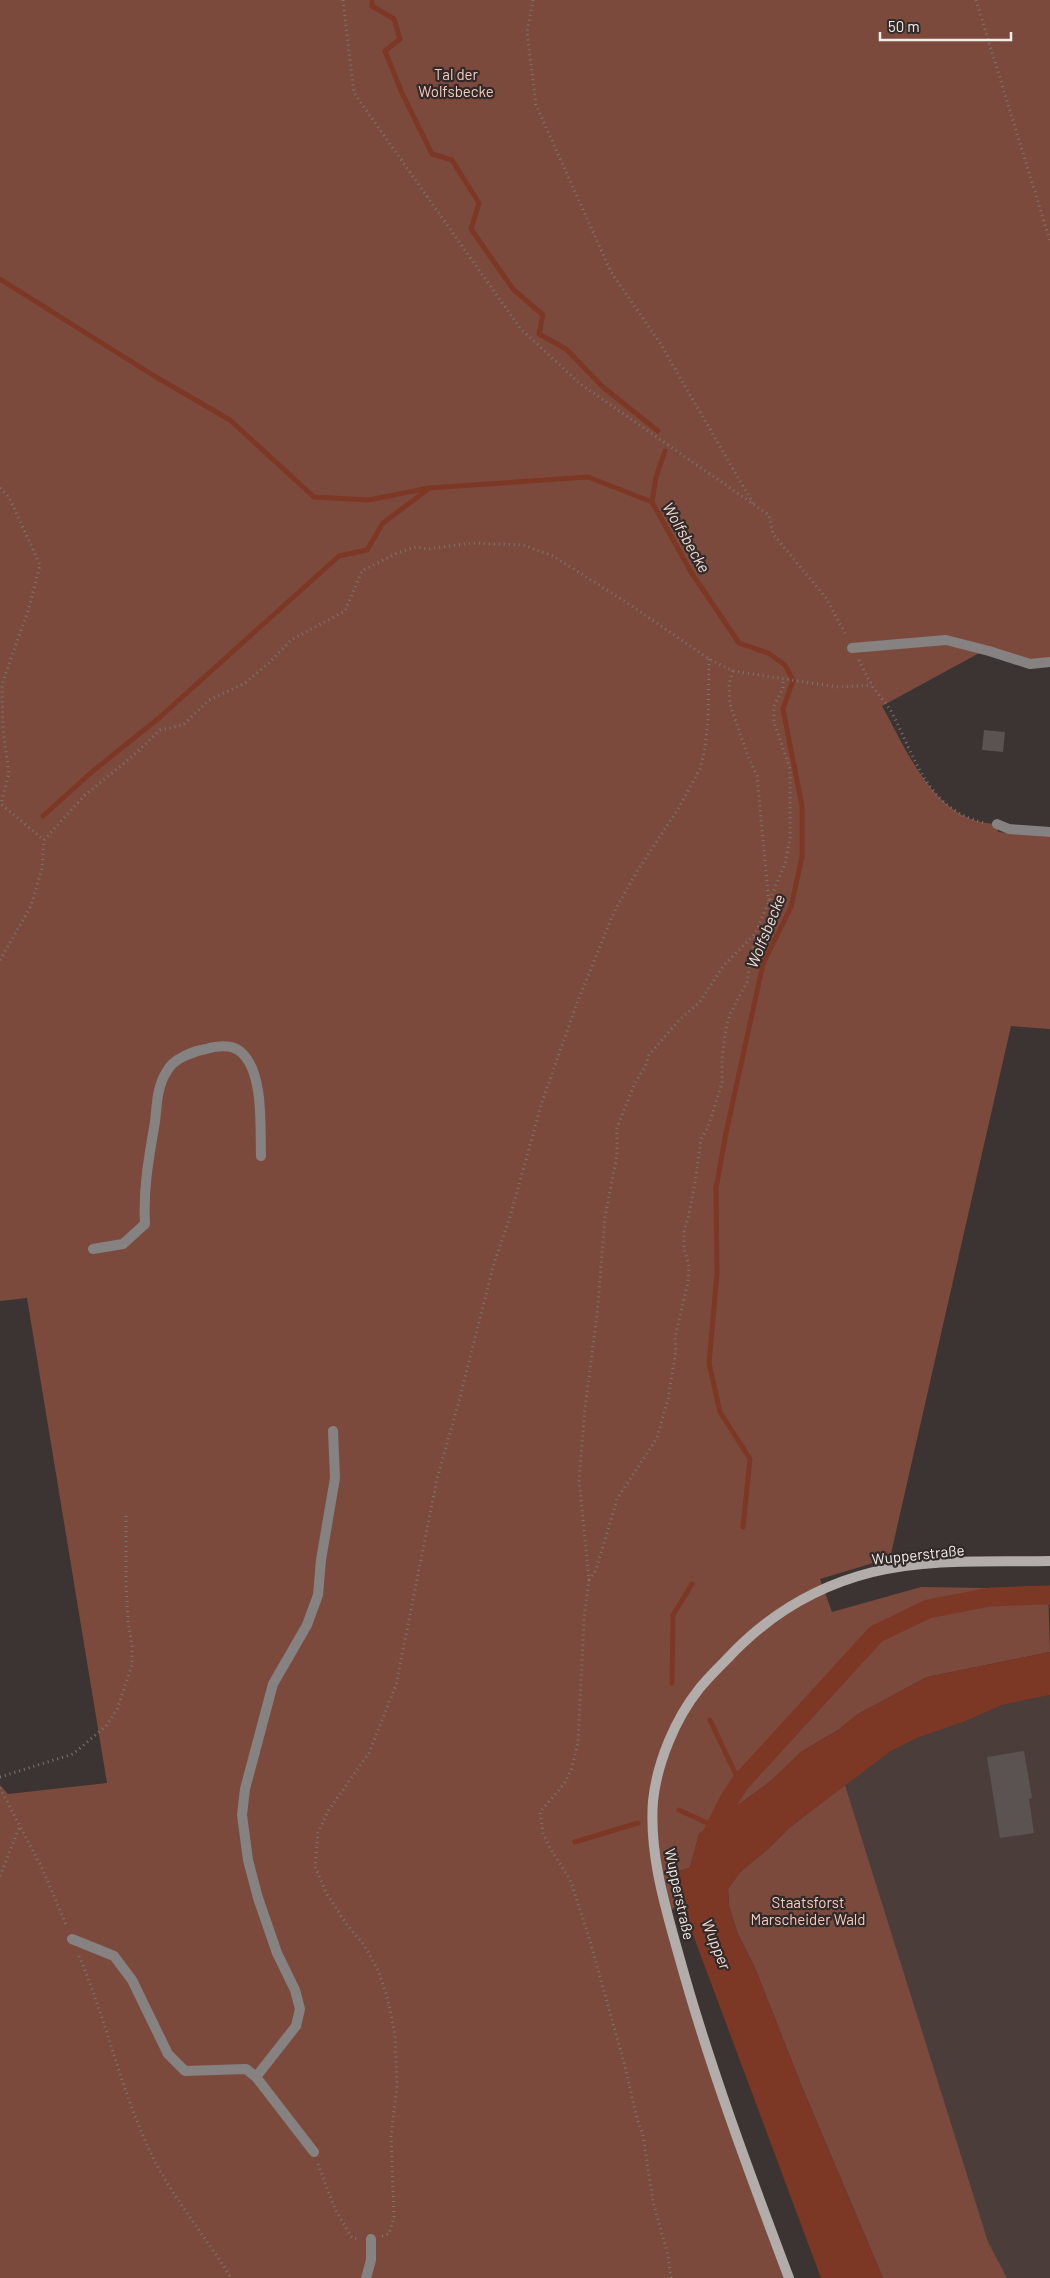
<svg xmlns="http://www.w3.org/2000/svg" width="1050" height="2278" font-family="Barlow,sans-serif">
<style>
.built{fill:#4b3e3a}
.green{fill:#7c4a3d}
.water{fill:#7d3825}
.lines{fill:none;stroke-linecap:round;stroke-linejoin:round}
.stream{stroke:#7d3825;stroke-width:5}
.canal{stroke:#7d3825;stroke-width:19}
.building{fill:#5a5351}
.path{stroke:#7b7573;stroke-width:3;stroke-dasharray:1 4;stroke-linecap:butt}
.street{stroke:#858281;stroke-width:10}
.secondary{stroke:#b2acab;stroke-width:10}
.labels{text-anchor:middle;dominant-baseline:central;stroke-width:4.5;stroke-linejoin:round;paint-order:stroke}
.park-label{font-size:15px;fill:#f7ccbf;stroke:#312a28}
.street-label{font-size:15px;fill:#f1edeb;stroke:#312a28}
.water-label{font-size:16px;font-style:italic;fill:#f2dcd5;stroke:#312a28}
</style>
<rect width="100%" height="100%" fill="#3b3432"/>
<polygon class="built" points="1050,1695 1050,2278 1007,2278 987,2242 845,1785 891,1751 917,1738 966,1721 1002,1705"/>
<g class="green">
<path d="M0,0H1050V664L983,651L882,706C908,752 935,823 997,824L998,832L1050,837V1029L1011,1026L890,1558L820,1579L832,1612L921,1587L1048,1589L1050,1652L927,1677L858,1714L838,1730L801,1752L772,1780L699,1834L690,1868L674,1872L683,1901L665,1915L790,2278H0V1785L8,1794L107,1783L27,1298L0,1301Z"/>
<polygon points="845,1785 988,2242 1007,2278 883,2278 802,2087 755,1968 737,1932 729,1906 728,1889 740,1872 768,1849 789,1828"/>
</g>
<polygon class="water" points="1050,1652 1050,1695 1002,1705 966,1721 917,1738 891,1751 789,1828 768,1849 740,1872 728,1889 729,1906 737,1932 755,1968 802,2087 883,2278 821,2278 692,1932 674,1872 690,1868 699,1834 772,1780 801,1752 838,1730 858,1714 927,1677"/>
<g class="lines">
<g class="stream">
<polyline points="372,0 372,6 394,19 400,39 385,51 402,93 432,154 452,160 479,203 471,229 513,289 543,315 539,334 566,349 603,387 658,431"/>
<polyline points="0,279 156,377 230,420 314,497 369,500 429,488 588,477 652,502"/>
<polyline points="665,451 656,477 652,502 691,572 739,643 768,653 785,665 793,680 783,709 802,806 802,857 791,907 763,964 726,1133 716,1188 717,1274 709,1363 720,1412 750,1459 743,1527"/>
<polyline points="43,816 93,771 159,718 339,556 367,550 383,523 427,490"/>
<polyline points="672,1683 673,1615 692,1584"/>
<polyline points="710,1720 740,1783"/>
<polyline points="679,1810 716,1827"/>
<polyline points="575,1842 638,1823"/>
</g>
<polyline class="canal" points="709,1840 729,1800 740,1783 876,1634 928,1609 990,1597 1049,1595"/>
</g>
<g class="building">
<polygon points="984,730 1005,732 1003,752 982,750"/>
<polygon points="1024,1751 1032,1798 1029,1799 1034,1833 1000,1838 987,1757"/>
</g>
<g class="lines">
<g class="path">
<polyline points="343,0 354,93 520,328 579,383 769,515 773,534 826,598 847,637"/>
<polyline points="533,0 527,32 536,105 611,272 660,343 754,505"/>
<polyline points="976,0 1050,241"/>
<polyline points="0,488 9,497 40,565 28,611 2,684 3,730 9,773 1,804 44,840"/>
<path d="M859,660C863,669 868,678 873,687C879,695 886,703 891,711C916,758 926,809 985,823"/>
<polyline points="733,671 729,685 730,704 747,754 757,776 769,903"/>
<polyline points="0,960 31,906 42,868 44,840 84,796 135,754 160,730 183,725 209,700 245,683 270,662 291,640 345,611 362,571 397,553 416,547 428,549 471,543 523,545 553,556 629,604 709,659 733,671 838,687 872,685"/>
<polyline points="589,1580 596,1570 617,1499 657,1438 668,1399 676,1351 675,1337 688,1282 689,1266 684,1248 684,1230 688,1219 696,1177 701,1139 708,1127 722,1083 722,1059 726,1028 730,1014 747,982 755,936"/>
<polyline points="0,1777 73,1754 106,1726 117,1710 132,1665 132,1646 128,1621 126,1585 126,1514"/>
<polyline points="0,1788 43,1870 67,1927"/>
<polyline points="0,1876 20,1826"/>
<path d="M79,1956C106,2019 120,2087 149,2149C170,2195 205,2235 231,2278"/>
<polyline points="318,2164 335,2209 352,2238 359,2239"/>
<polyline points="382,2236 389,2234 394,2217 391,2136 397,2086 395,2035 388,2000 378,1970 364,1945 347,1925 327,1894 315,1867 318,1833 328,1811 369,1753 396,1685 437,1479 459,1401 494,1263 510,1217 542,1102 577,1003 614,912 636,873 678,809 700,769 705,748 708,719 709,659"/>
<polyline points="671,2278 668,2255 653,2202 643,2135 637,2119 626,2070 588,1934 571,1882 549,1846 543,1833 540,1812 564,1784 571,1770 578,1743 584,1619 589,1580 579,1479 585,1408 597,1315 605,1217 617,1155 617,1128 634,1085 645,1067 649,1055 680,1019 699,1003 724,965 755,934 785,864 790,838 790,769 774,722 774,706 783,688 783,680"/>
</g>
<g class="street">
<polyline points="852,648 946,640 989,651 1030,664 1050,662"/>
<polyline points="997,824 1009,829 1050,832"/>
<path d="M93,1249L123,1244L145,1224C143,1188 149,1157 155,1122C157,1104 157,1086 167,1071C173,1059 193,1051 206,1049C217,1046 233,1044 242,1053C264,1074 260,1127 261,1156"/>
<polyline points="72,1939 114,1956 132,1980 168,2054 185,2071 246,2069 256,2077 314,2152"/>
<polyline points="256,2077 296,2026 300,2009 295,1990 277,1953 258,1898 248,1860 242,1815 245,1789 273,1684 307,1625 318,1595 321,1560 335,1478 333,1431"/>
<polyline points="366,2278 371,2260 371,2239"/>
</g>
<path class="secondary" d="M789,2278C749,2172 709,2065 679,1956C665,1906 649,1854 653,1801C657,1763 675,1719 699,1689C707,1679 717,1669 727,1659C766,1617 816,1586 873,1572C929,1558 992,1562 1050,1561"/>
</g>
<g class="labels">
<g class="park-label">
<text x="456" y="74">Tal der<tspan x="456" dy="17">Wolfsbecke</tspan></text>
<text x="808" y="1902">Staatsforst<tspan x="808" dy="17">Marscheider Wald</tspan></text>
</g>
<g class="street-label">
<text transform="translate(918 1554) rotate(-6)">Wupperstraße</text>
<text transform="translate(680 1894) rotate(78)">Wupperstraße</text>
</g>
<g class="water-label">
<text transform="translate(687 537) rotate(60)">Wolfsbecke</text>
<text transform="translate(765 931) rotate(-68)">Wolfsbecke</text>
<text transform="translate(717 1944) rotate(68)">Wupper</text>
</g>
</g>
<path d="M880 32v8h131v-8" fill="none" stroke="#f1edeb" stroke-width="2.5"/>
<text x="888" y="32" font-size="15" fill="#f1edeb" stroke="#312a28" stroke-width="4" paint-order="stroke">50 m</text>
</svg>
